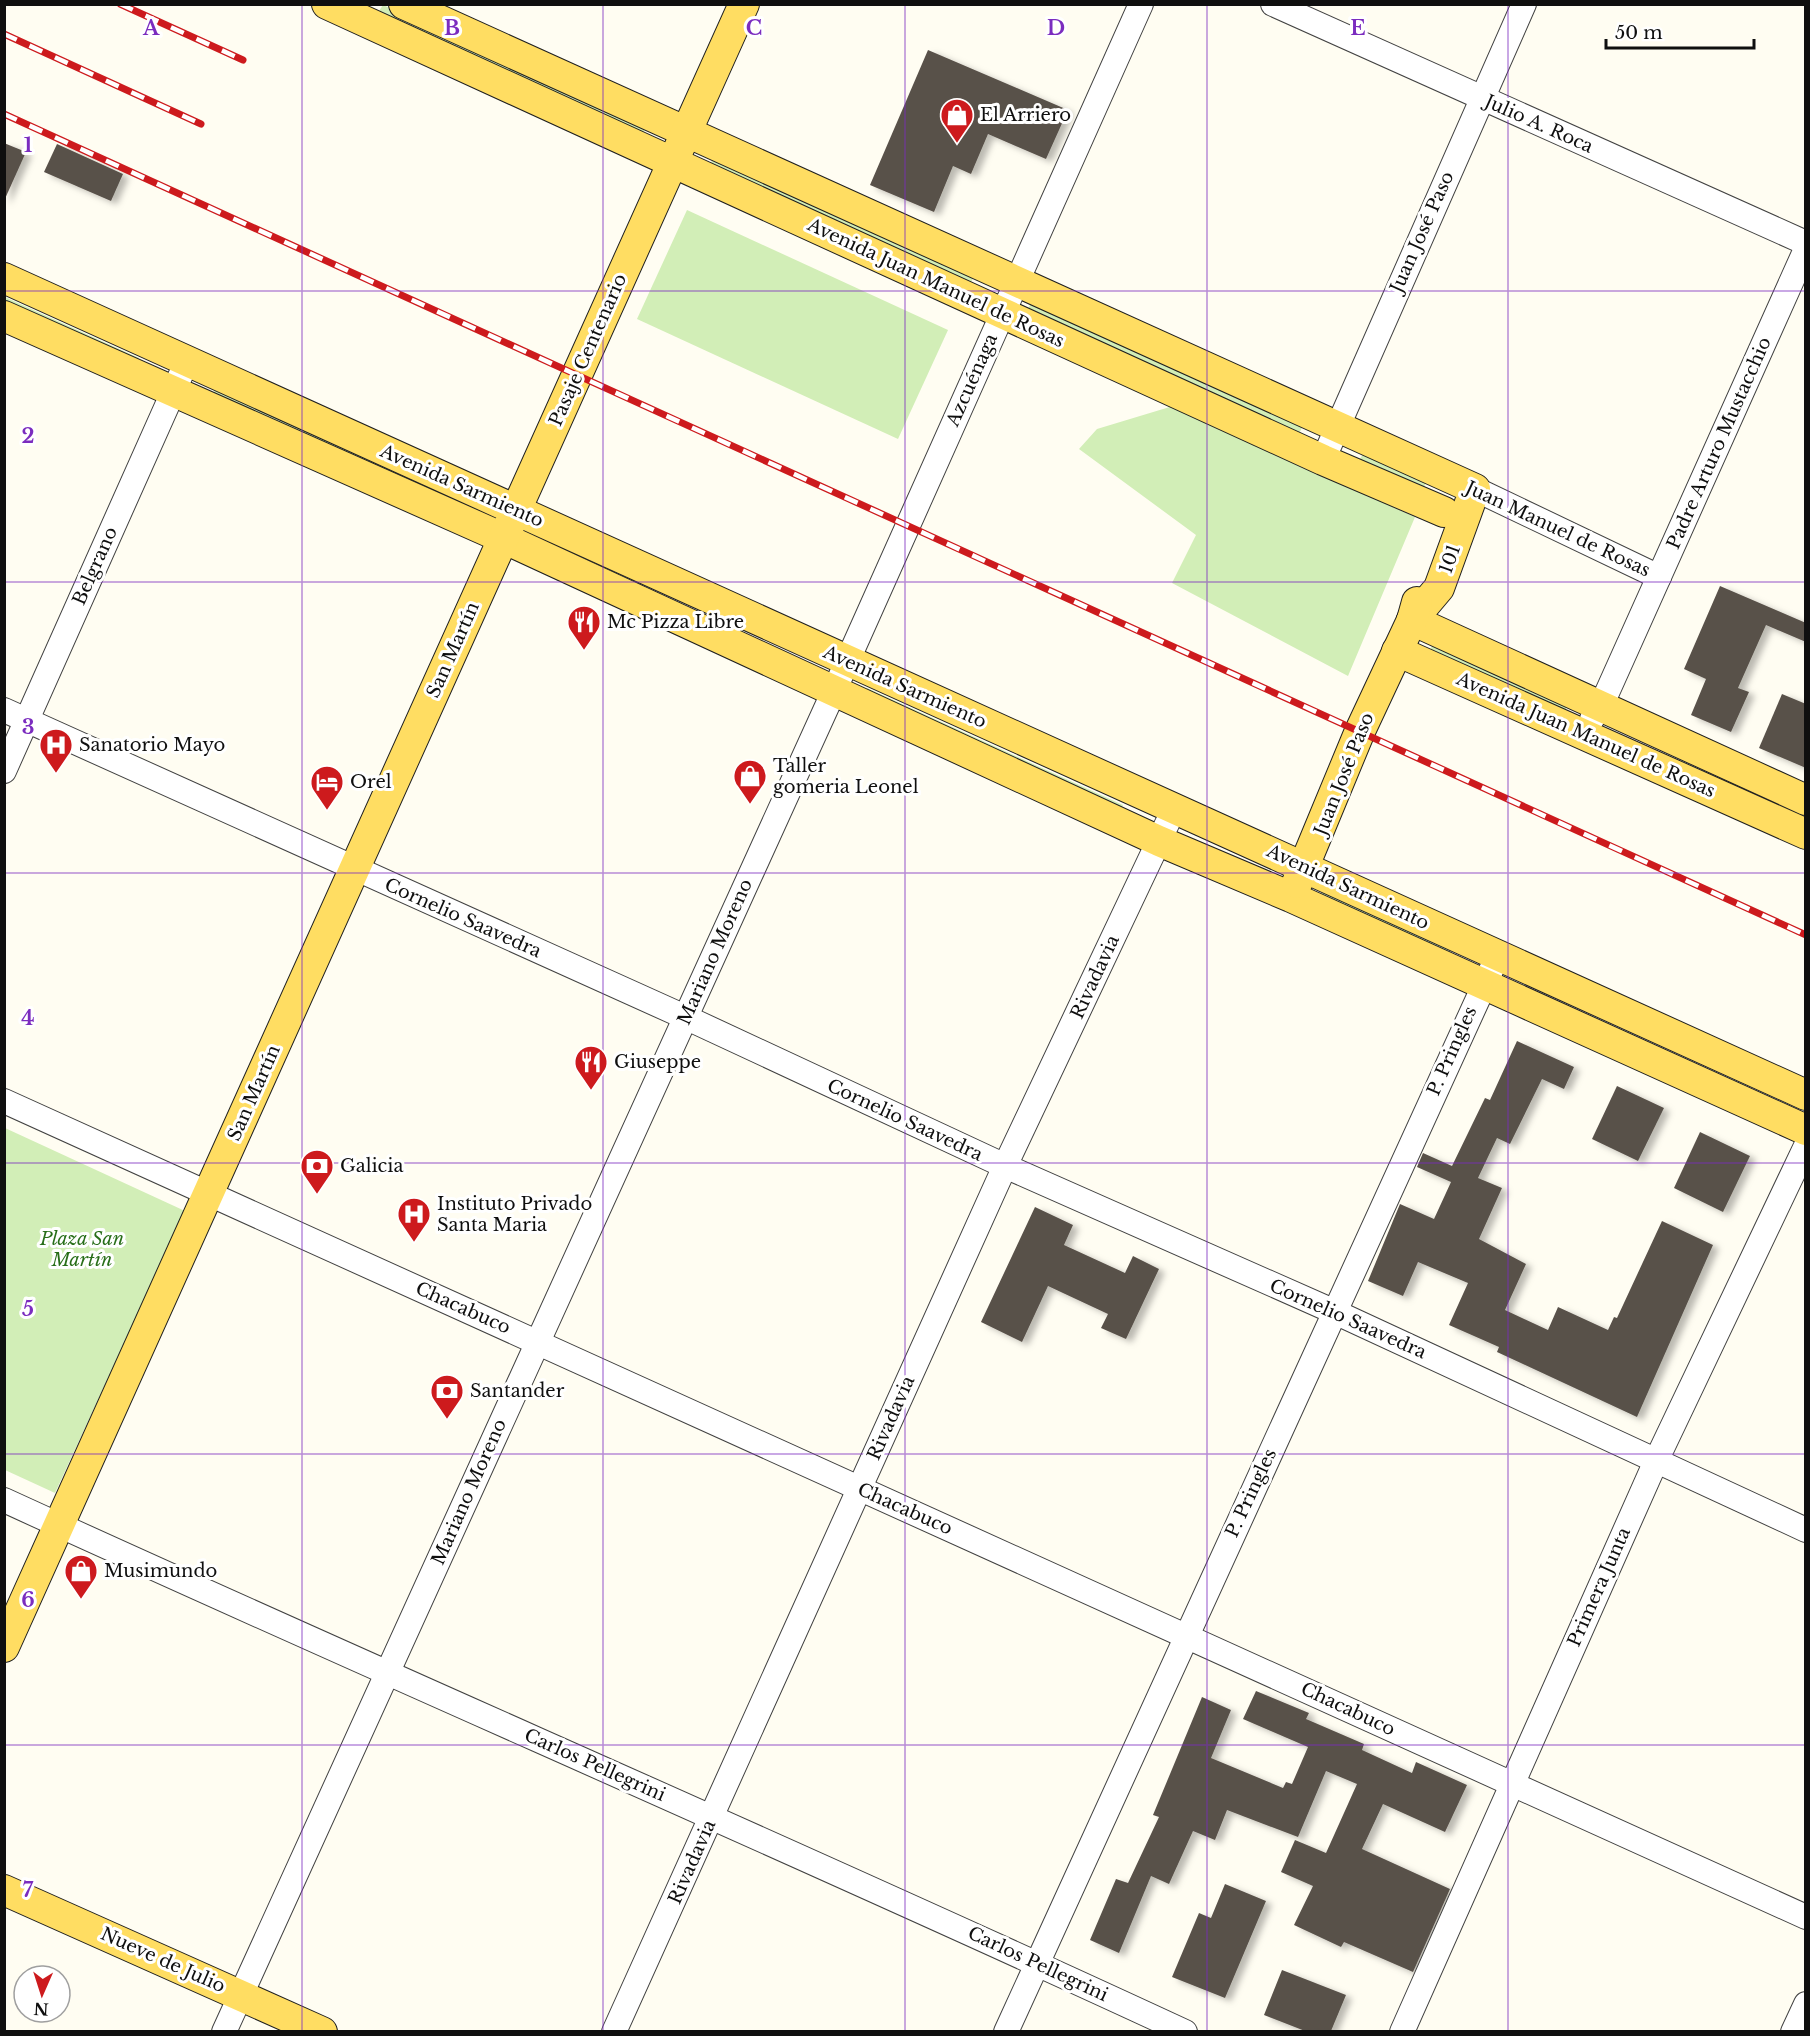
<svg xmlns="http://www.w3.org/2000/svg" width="1810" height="2036" font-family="'Libre Baskerville',serif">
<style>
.green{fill:#d2eeb7}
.building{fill:#59514a;filter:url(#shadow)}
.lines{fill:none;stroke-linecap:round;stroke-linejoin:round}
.minor-casing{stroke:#424242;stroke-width:26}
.major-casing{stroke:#202020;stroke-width:32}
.minor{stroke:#fff;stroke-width:24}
.major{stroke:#ffdd62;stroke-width:30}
.rail-casing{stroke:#cd1a1d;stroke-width:7}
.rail{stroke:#fff;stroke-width:4.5;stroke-dasharray:14;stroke-linecap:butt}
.grid{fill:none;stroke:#7b2cbf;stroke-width:1.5;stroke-opacity:0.55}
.labels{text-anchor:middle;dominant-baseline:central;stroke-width:6;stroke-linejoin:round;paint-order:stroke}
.poi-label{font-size:18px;fill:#0f0f0f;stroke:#fff;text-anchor:start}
.street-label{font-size:18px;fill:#0f0f0f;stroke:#fff}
.park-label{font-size:18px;font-style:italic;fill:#286e19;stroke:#fff}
.grid-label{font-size:20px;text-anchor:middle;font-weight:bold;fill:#7b2cbf;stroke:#fff;stroke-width:6;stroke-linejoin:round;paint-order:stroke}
</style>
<defs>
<filter id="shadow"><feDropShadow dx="6" dy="3.5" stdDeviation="3" flood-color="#0004"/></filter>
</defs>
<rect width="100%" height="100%" fill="#fffdf2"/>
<g class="green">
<polygon points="383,5 648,123 643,133 377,14"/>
<polygon points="714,156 975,275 970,284 710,165"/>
<polygon points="687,210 948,330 898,439 637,319"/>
<polygon points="5,297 139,358 136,366 5,307"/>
<polygon points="1033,298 1304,423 1299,434 1028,309"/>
<polygon points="215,390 477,509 472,518 210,399"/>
<polygon points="1173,406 1415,517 1348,676 1172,583 1196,535 1079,449 1097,429"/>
<polygon points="1365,450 1428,479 1423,489 1360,459"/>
<polygon points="1433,644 1567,706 1564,714 1429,652"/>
<polygon points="867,688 1123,805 1120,811 864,694"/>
<polygon points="1322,892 1451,951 1448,958 1319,899"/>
<polygon points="5,1128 185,1211 55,1493 5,1470"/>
</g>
<g class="building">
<polygon points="928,50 1068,110 1046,159 988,134 971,174 953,166 934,212 870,185"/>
<polygon points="4,143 26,152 4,201"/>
<polygon points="57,144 123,174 111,201 44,172"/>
<polygon points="1720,586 1806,623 1806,642 1766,625 1738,688 1749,692 1731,732 1691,715 1706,679 1684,669"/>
<polygon points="1782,694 1806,704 1806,768 1759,748"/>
<polygon points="1517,1041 1574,1067 1564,1089 1542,1079 1510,1144 1497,1138 1478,1178 1502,1188 1479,1239 1526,1264 1505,1310 1548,1330 1558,1307 1608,1330 1614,1317 1617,1318 1662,1221 1713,1245 1637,1417 1497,1352 1499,1347 1449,1325 1468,1283 1418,1262 1403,1296 1368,1281 1400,1204 1434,1219 1451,1182 1417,1167 1423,1153 1452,1166 1485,1098 1490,1100"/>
<polygon points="1617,1086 1664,1108 1638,1161 1592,1139"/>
<polygon points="1700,1132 1750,1156 1723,1212 1674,1188"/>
<polygon points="1035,1207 1073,1225 1064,1245 1125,1273 1133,1256 1159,1269 1126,1339 1101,1328 1108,1314 1048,1286 1022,1342 981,1322"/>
<polygon points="1256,1691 1309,1713 1306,1719 1364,1744 1362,1750 1412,1773 1416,1762 1467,1785 1445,1832 1383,1804 1362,1849 1450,1889 1413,1972 1344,1942 1341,1947 1294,1925 1313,1886 1281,1872 1295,1840 1326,1853 1357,1784 1326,1771 1298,1837 1227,1810 1215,1840 1193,1831 1169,1884 1151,1876 1119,1953 1090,1940 1116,1879 1128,1883 1159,1817 1153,1815 1202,1697 1231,1710 1211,1758 1283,1788 1286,1782 1292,1784 1308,1747 1243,1719"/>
<polygon points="1225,1884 1266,1901 1225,1998 1172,1977 1199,1913 1211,1918"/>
<polygon points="1282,1970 1346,1995 1331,2031 1305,2031 1264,2015"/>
</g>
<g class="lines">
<g class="minor-casing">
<g id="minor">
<polyline points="1273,4 1806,243"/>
<polyline points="1323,460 1524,4"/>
<polyline points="1475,489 1659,577"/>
<polyline points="4,710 685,1017 1005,1166 1335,1312 1806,1530"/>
<polyline points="1592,719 1601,706 1806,249"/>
<polyline points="4,771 187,361"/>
<polyline points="4,1101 1806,1917"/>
<path d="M4,1500C397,1680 793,1850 1185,2032"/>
<polyline points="224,2032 834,691 1141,4"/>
<polyline points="614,2032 1005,1166 1174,809"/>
<polyline points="1006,2032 1498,955"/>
<polyline points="1402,2032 1656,1461 1806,1146"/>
<polyline points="1793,2032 1806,2004"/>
</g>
</g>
<g class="major-casing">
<g id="major">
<polyline points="327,4 1323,460 1444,512"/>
<polyline points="404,4 1475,489 1439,588 1412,620"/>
<polyline points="4,278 1806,1095"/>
<polyline points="4,316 503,538 1159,841 1291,897 1806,1130"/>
<polyline points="1412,620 1806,800"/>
<polyline points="1397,651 1806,834"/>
<polyline points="1297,883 1360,731 1412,620 1417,602"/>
<polyline points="4,1647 744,4"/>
<polyline points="4,1890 322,2032"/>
</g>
</g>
<use href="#minor" class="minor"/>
<use href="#major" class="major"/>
<g class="rail-casing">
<g id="rail">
<polyline points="120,4 243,60"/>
<polyline points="4,34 201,124"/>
<polyline points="4,114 1806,935"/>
</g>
</g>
<use href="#rail" class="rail"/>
</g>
<path class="grid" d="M302,4V2032M603,4V2032M905,4V2032M1207,4V2032M1508,4V2032M4,291H1806M4,582H1806M4,873H1806M4,1163H1806M4,1454H1806M4,1745H1806"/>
<defs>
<g id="shop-pin" transform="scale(1.725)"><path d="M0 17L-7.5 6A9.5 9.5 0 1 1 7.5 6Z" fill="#cd1a1d" stroke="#fff"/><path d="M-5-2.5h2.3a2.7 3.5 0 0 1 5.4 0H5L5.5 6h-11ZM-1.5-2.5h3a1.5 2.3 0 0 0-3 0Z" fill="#fff"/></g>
<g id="restaurant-pin" transform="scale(1.725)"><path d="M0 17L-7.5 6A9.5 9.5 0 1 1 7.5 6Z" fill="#cd1a1d" stroke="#fff"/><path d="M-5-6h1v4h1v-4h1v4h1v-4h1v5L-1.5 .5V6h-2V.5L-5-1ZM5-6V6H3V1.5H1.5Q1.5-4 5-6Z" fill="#fff"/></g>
<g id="hospital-pin" transform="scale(1.725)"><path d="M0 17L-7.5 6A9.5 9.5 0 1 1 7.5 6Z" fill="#cd1a1d" stroke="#fff"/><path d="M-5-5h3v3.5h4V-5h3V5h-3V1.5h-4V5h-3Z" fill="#fff"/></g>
<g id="hotel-pin" transform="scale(1.725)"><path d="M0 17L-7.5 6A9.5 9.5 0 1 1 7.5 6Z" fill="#cd1a1d" stroke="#fff"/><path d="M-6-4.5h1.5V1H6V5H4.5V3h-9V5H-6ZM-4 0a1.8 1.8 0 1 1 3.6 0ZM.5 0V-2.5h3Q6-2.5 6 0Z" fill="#fff"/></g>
<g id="bank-pin" transform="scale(1.725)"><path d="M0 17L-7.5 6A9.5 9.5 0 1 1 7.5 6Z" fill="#cd1a1d" stroke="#fff"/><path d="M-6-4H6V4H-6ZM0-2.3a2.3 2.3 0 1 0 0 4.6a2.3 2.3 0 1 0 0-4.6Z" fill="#fff"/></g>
</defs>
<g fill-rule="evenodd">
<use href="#shop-pin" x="957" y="115"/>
<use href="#restaurant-pin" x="584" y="622"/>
<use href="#hospital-pin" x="56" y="745"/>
<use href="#shop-pin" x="750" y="776"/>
<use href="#hotel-pin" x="327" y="782"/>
<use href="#restaurant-pin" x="591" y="1062"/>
<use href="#bank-pin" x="317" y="1166"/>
<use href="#hospital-pin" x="414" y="1214"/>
<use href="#bank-pin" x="447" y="1391"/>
<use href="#shop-pin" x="81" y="1571"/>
</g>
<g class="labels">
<g class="poi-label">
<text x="980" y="115">El Arriero</text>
<text x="607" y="622">Mc Pizza Libre</text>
<text x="79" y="745">Sanatorio Mayo</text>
<text x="773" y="766">Taller<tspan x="773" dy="21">gomeria Leonel</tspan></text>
<text x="350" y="782">Orel</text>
<text x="614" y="1062">Giuseppe</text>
<text x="340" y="1166">Galicia</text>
<text x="437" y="1204">Instituto Privado<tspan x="437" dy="21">Santa Maria</tspan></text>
<text x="470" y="1391">Santander</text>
<text x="104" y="1571">Musimundo</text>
</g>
<g class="street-label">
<text transform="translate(1539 124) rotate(24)">Julio A. Roca</text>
<text transform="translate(1422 232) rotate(-66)">Juan José Paso</text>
<text transform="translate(936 283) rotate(25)">Avenida Juan Manuel de Rosas</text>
<text transform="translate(588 350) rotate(-66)">Pasaje Centenario</text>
<text transform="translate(972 380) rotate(-66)">Azcuénaga</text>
<text transform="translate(1719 443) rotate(-66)">Padre Arturo Mustacchio</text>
<text transform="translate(462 486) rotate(24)">Avenida Sarmiento</text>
<text transform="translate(1558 529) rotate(25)">Juan Manuel de Rosas</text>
<text transform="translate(1450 559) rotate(-70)">101</text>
<text transform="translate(95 566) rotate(-66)">Belgrano</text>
<text transform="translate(453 650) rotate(-66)">San Martín</text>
<text transform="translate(905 687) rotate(24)">Avenida Sarmiento</text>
<text transform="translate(1586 735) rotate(24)">Avenida Juan Manuel de Rosas</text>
<text transform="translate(1344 774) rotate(-68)">Juan José Paso</text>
<text transform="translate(1348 887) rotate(25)">Avenida Sarmiento</text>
<text transform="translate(463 918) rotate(24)">Cornelio Saavedra</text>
<text transform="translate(715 952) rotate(-66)">Mariano Moreno</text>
<text transform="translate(1095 977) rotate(-65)">Rivadavia</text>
<text transform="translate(1452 1051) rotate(-66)">P. Pringles</text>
<text transform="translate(254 1093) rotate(-66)">San Martín</text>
<text transform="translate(905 1120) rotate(25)">Cornelio Saavedra</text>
<text transform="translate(463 1308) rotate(24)">Chacabuco</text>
<text transform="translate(1348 1319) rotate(24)">Cornelio Saavedra</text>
<text transform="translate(891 1418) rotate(-66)">Rivadavia</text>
<text transform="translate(469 1492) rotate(-66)">Mariano Moreno</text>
<text transform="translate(1251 1493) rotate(-65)">P. Pringles</text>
<text transform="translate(905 1509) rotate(24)">Chacabuco</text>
<text transform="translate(1599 1587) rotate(-66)">Primera Junta</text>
<text transform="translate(1348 1709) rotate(25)">Chacabuco</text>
<text transform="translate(595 1765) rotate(24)">Carlos Pellegrini</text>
<text transform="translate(692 1862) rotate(-66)">Rivadavia</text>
<text transform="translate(163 1960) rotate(24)">Nueve de Julio</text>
<text transform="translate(1038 1964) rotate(25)">Carlos Pellegrini</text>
</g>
<g class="park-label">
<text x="82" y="1239">Plaza San<tspan x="82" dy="21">Martín</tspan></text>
</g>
</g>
<g class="grid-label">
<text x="151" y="35">A</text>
<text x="452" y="35">B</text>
<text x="754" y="35">C</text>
<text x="1056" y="35">D</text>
<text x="1358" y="35">E</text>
<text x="28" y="152">1</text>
<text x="28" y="443">2</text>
<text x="28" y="734">3</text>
<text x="28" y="1025">4</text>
<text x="28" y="1316">5</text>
<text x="28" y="1607">6</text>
<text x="28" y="1897">7</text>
</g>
<rect width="1810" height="2036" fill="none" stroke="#0f0f0f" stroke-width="12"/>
<g transform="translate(42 1994) rotate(183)"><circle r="28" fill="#ffffff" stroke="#9f9f9f" stroke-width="1.5"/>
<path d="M0-4.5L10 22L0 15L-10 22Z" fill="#cd1a1d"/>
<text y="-9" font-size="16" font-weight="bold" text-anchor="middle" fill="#0f0f0f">N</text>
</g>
<path d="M1606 39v9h148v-9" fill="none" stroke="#0f0f0f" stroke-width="3"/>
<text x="1615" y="39" font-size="18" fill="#0f0f0f" stroke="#ffffff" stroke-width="4.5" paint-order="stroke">50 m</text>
</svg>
